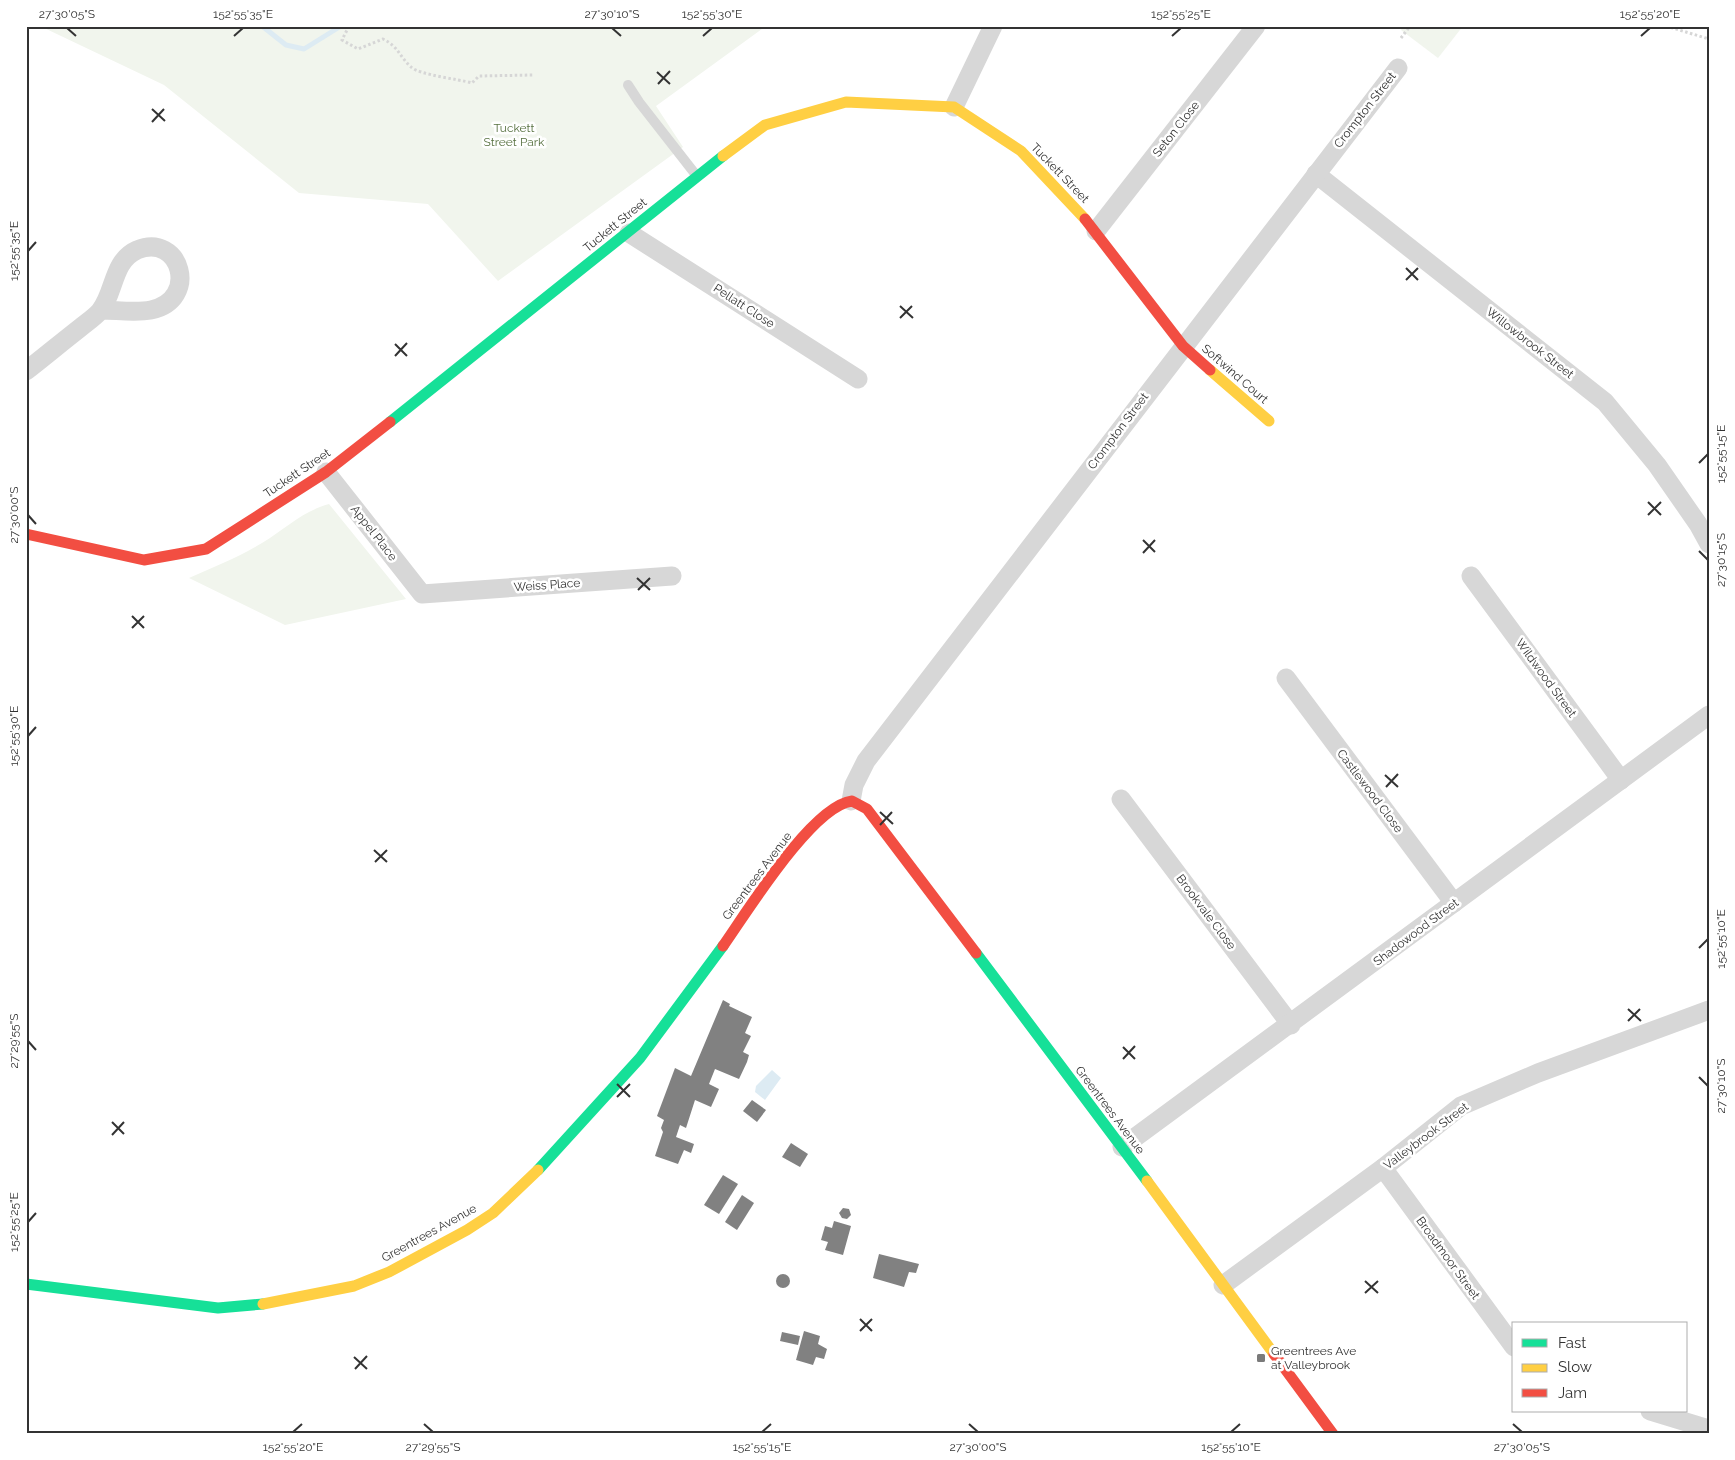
<svg xmlns="http://www.w3.org/2000/svg" width="1735" height="1460" font-family="Raleway,sans-serif">
<style>
.green{fill:#f1f5ed}
.water{fill:#ddebf3}
.lines{fill:none;stroke-linecap:round;stroke-linejoin:round}
.stream{stroke:#ddebf3;stroke-width:5}
.building{fill:#818181}
.path{stroke:#d6d6d6;stroke-width:3;stroke-dasharray:2.5 2.5;stroke-linecap:butt}
.lane{stroke:#d7d7d7;stroke-width:10}
.street{stroke:#d7d7d7;stroke-width:19}
.fast{stroke:#16e098;stroke-width:11}
.slow{stroke:#ffcf43;stroke-width:11}
.jam{stroke:#f24e42;stroke-width:11}
.ticks{fill:none;stroke:#333;stroke-width:2}
.poi-dot{fill:#7a7a7a;stroke:#fff;stroke-width:2}
.labels{text-anchor:middle;dominant-baseline:central;stroke-width:5;stroke-linejoin:round;paint-order:stroke}
.street-label{font-size:12px;fill:#333;stroke:#fff}
.park-label{font-size:12px;fill:#56703f;stroke:#fff}
.poi-label{font-size:12px;fill:#333;stroke:#fff;text-anchor:start}
.neatline{fill:none;stroke:#333;stroke-width:2}
.ticks-label{font-size:12px;text-anchor:middle;fill:#333}
</style>
<rect width="100%" height="100%" fill="#fff"/>
<g class="green">
<polygon points="40,26 766,26 656,106 683,147 498,281 428,204 299,193 164,85"/>
<polygon points="1403,26 1463,26 1438,58 1401,30"/>
<path d="M329,504L406,599L285,625L189,578C214,567 239,557 262,543C287,528 301,512 329,504Z"/>
</g>
<polygon class="water" points="772,1070 781,1078 765,1100 755,1092 756,1086"/>
<g class="lines">
<polyline class="stream" points="262,26 286,45 304,49 341,26"/>
</g>
<g class="building">
<polygon points="723,1000 730,1004 729,1006 752,1017 745,1033 751,1036 743,1052 749,1055 747,1062 739,1079 715,1069 709,1084 719,1089 711,1107 695,1100 686,1128 680,1125 676,1137 694,1144 691,1153 684,1150 678,1164 655,1156 663,1132 661,1128 664,1120 657,1116 675,1068 691,1076"/>
<polygon points="752,1100 766,1110 757,1122 743,1111"/>
<polygon points="791,1143 808,1154 800,1167 782,1157"/>
<polygon points="723,1175 738,1184 719,1214 704,1205"/>
<polygon points="742,1195 754,1203 737,1230 725,1222"/>
<polygon points="843,1208 849,1209 851,1215 847,1219 842,1218 839,1213"/>
<polygon points="834,1221 851,1226 843,1255 825,1250 828,1242 821,1240 825,1226 832,1228"/>
<polygon points="879,1254 919,1264 916,1273 909,1272 904,1287 873,1278"/>
<circle cx="783" cy="1281" r="7"/>
<polygon points="804,1331 820,1336 818,1344 827,1349 824,1359 816,1357 813,1365 796,1360"/>
<polygon points="782,1332 800,1336 798,1345 780,1341"/>
</g>
<g class="lines">
<g class="path">
<path d="M349,26L342,40L358,49L383,39C399,47 399,56 411,67C419,75 459,79 472,83L479,76L534,75"/>
<polyline points="1666,26 1709,39"/>
<polyline points="1401,38 1410,26"/>
</g>
<polyline class="lane" points="628,85 639,102 696,175"/>
<g class="street">
<polyline points="954,107 993,26"/>
<polyline points="1316,174 1605,402 1657,465 1698,524 1709,544"/>
<polyline points="1096,231 1256,26"/>
<polyline points="629,233 858,379"/>
<path d="M26,371C44,357 62,342 80,328C86,323 95,317 100,311C115,293 112,261 137,250C181,232 200,300 151,310C136,313 116,310 101,310"/>
<polyline points="326,472 422,594 672,576"/>
<polyline points="1471,576 1621,780"/>
<polyline points="1286,678 1454,903"/>
<polyline points="1121,799 1291,1025"/>
<polyline points="851,801 854,785 866,761 1398,68"/>
<polyline points="1122,1147 1709,715"/>
<polyline points="1383,1168 1514,1347"/>
<polyline points="1223,1285 1383,1168 1461,1106 1538,1073 1709,1010"/>
<polyline points="1650,1411 1709,1429"/>
</g>
<g class="fast">
<polyline points="390,422 723,156"/>
<polyline points="976,953 1147,1181"/>
<polyline points="538,1170 640,1058 723,946"/>
<polyline points="26,1284 218,1308 263,1304"/>
</g>
<g class="slow">
<polyline points="723,156 765,125 846,102 954,107 1021,151 1085,219"/>
<polyline points="1210,370 1269,421"/>
<polyline points="1147,1181 1274,1354"/>
<polyline points="263,1304 354,1286 389,1272 467,1230 493,1213 538,1170"/>
</g>
<g class="jam">
<polyline points="1085,219 1183,346 1210,370"/>
<polyline points="26,534 144,560 206,549 326,472 390,422"/>
<path d="M723,946C747,912 812,806 852,801L867,809L976,953"/>
<polyline points="1274,1354 1333,1434"/>
</g>
</g>
<path class="ticks" d="M67,28L76,36M612,28L621,36M234,36L243,28M703,36L712,28M1172,36L1181,28M1641,36L1650,28M657,72L670,84M658,84L670,71M152,109L165,121M152,122L164,109M28,251L36,242M1406,268L1418,280M1406,280L1418,268M900,306L913,318M900,318L912,306M395,344L407,356M395,356L407,343M1699,463L1708,454M1648,502L1661,515M28,515L36,524M1648,515L1661,502M1143,540L1155,552M1699,551L1708,560M1143,553L1155,540M637,578L650,590M638,590L650,578M132,616L144,628M132,628L144,616M28,736L36,727M1385,775L1398,787M1386,787L1398,774M880,812L893,824M880,825L892,812M374,850L387,862M375,862L387,850M1699,948L1708,939M1628,1009L1641,1021M1628,1021L1640,1009M28,1041L36,1050M1123,1047L1135,1059M1123,1059L1135,1046M1699,1077L1708,1086M617,1084L630,1097M617,1097L630,1084M112,1122L124,1134M112,1135L124,1122M28,1222L36,1213M1365,1281L1378,1293M1365,1293L1378,1281M860,1319L872,1331M860,1331L872,1319M354,1357L367,1369M355,1369L367,1356M424,1424L433,1432M969,1424L978,1432M1513,1424L1522,1432M293,1432L302,1424M762,1432L771,1424M1231,1432L1240,1424"/>
<rect class="poi-dot" x="1256" y="1353" width="10" height="10" rx="2.5"/>
<g class="labels">
<g class="street-label">
<text transform="translate(1365 110) rotate(-52)">Crompton Street</text>
<text transform="translate(1176 129) rotate(-52)">Seton Close</text>
<text transform="translate(1060 173) rotate(46)">Tuckett Street</text>
<text transform="translate(615 225) rotate(-39)">Tuckett Street</text>
<text transform="translate(744 306) rotate(33)">Pellatt Close</text>
<text transform="translate(1530 343) rotate(38)">Willowbrook Street</text>
<text transform="translate(1235 374) rotate(41)">Softwind Court</text>
<text transform="translate(1118 431) rotate(-53)">Crompton Street</text>
<text transform="translate(297 473) rotate(-34)">Tuckett Street</text>
<text transform="translate(374 533) rotate(52)">Appel Place</text>
<text transform="translate(547 585) rotate(-4)">Weiss Place</text>
<text transform="translate(1546 678) rotate(54)">Wildwood Street</text>
<text transform="translate(1370 791) rotate(53)">Castlewood Close</text>
<text transform="translate(757 876) rotate(-53)">Greentrees Avenue</text>
<text transform="translate(1206 912) rotate(53)">Brookvale Close</text>
<text transform="translate(1416 932) rotate(-37)">Shadowood Street</text>
<text transform="translate(1110 1110) rotate(53)">Greentrees Avenue</text>
<text transform="translate(1426 1136) rotate(-37)">Valleybrook Street</text>
<text transform="translate(429 1233) rotate(-29)">Greentrees Avenue</text>
<text transform="translate(1448 1258) rotate(54)">Broadmoor Street</text>
</g>
<g class="park-label">
<text x="514" y="128">Tuckett<tspan x="514" dy="14">Street Park</tspan></text>
</g>
<g class="poi-label">
<text x="1271" y="1351">Greentrees Ave<tspan x="1271" dy="14">at Valleybrook</tspan></text>
</g>
</g>
<rect width="1735" height="1460" fill="none" stroke="#ffffff" stroke-width="55"/>
<rect x="1512" y="1322" width="175" height="90" fill="#ffffff" stroke="#adadad"/>
<rect x="1522" y="1339" width="25" height="8" fill="#16e098" stroke="#adadad"/>
<text x="1558" y="1348" font-size="15" fill="#333333">Fast</text>
<rect x="1522" y="1364" width="25" height="8" fill="#ffcf43" stroke="#adadad"/>
<text x="1558" y="1372" font-size="15" fill="#333333">Slow</text>
<rect x="1522" y="1389" width="25" height="8" fill="#f24e42" stroke="#adadad"/>
<text x="1558" y="1398" font-size="15" fill="#333333">Jam</text>
<rect x="28" y="28" width="1680" height="1404" class="neatline"/>
<g class="ticks-label">
<text x="67" y="18">27°30'05"S</text>
<text x="243" y="18">152°55'35"E</text>
<text x="612" y="18">27°30'10"S</text>
<text x="712" y="18">152°55'30"E</text>
<text x="1181" y="18">152°55'25"E</text>
<text x="1650" y="18">152°55'20"E</text>
<text transform="translate(14 251) rotate(-90)" y="4">152°55'35"E</text>
<text transform="translate(1721 454) rotate(-90)" y="4">152°55'15"E</text>
<text transform="translate(14 515) rotate(-90)" y="4">27°30'00"S</text>
<text transform="translate(1721 560) rotate(-90)" y="4">27°30'15"S</text>
<text transform="translate(14 736) rotate(-90)" y="4">152°55'30"E</text>
<text transform="translate(1721 939) rotate(-90)" y="4">152°55'10"E</text>
<text transform="translate(14 1041) rotate(-90)" y="4">27°29'55"S</text>
<text transform="translate(1721 1086) rotate(-90)" y="4">27°30'10"S</text>
<text transform="translate(14 1222) rotate(-90)" y="4">152°55'25"E</text>
<text x="293" y="1451">152°55'20"E</text>
<text x="433" y="1451">27°29'55"S</text>
<text x="762" y="1451">152°55'15"E</text>
<text x="978" y="1451">27°30'00"S</text>
<text x="1231" y="1451">152°55'10"E</text>
<text x="1522" y="1451">27°30'05"S</text>
</g>
</svg>
